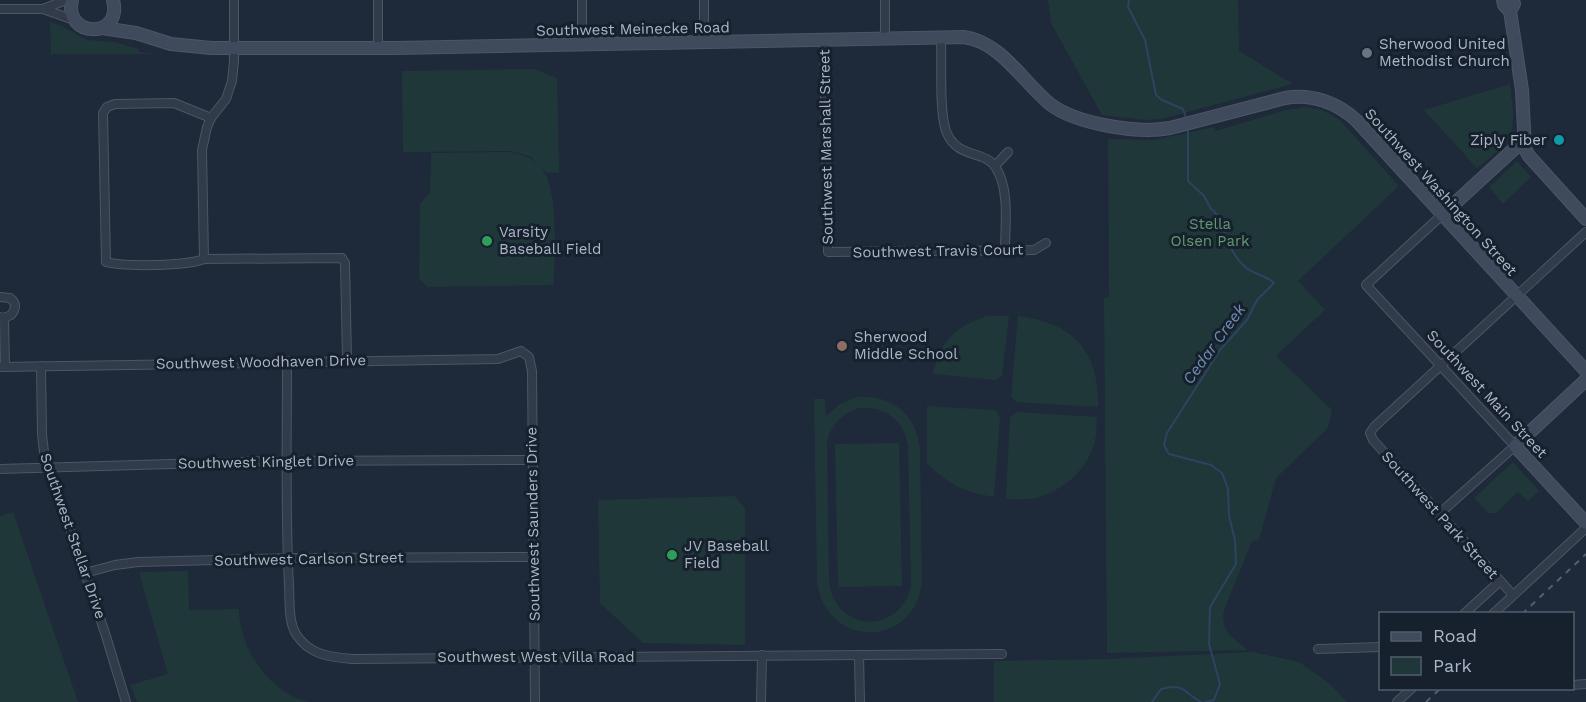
<svg xmlns="http://www.w3.org/2000/svg" width="1586" height="702" font-family="'Work Sans',sans-serif">
<style>
.green{fill:#20373a;fill-rule:evenodd}
.lines{fill:none;stroke-linecap:round;stroke-linejoin:round}
.stream{stroke:#2d4360;stroke-width:2}
.street-casing{stroke:#4c5665;stroke-width:10}
.secondary-casing{stroke:#4c5665;stroke-width:14}
.street{stroke:#313b4a;stroke-width:8}
.secondary{stroke:#3f4a5d;stroke-width:12}
.rail{stroke:#535f71;stroke-width:2;stroke-dasharray:6 6;stroke-linecap:butt}
.worship-dot{fill:#6b7280;stroke:#17212e;stroke-width:2}
.culture-dot{fill:#0f9aa8;stroke:#17212e;stroke-width:2}
.leisure-dot{fill:#2e9e5b;stroke:#17212e;stroke-width:2}
.education-dot{fill:#8d6e63;stroke:#17212e;stroke-width:2}
.labels{text-anchor:middle;dominant-baseline:central;stroke-width:6;stroke-linejoin:round;paint-order:stroke}
.street-label{font-size:15px;fill:#abb6c7;stroke:#17212e}
.poi-label{font-size:15px;fill:#abb6c7;stroke:#17212e;text-anchor:start}
.park-label{font-size:15px;fill:#61996e;stroke:#17212e}
.water-label{font-size:16px;font-style:italic;fill:#708db2;stroke:#17212e}
</style>
<rect width="100%" height="100%" fill="#1e2939"/>
<g class="green">
<polygon points="1048,0 1238,0 1239,51 1293,84 1161,119 1144,120 1102,115 1051,23"/>
<polygon points="50,22 62,26 87,40 115,42 138,49 139,52 158,54 51,54"/>
<polygon points="534,69 557,78 559,173 547,173 531,157 511,151 403,152 402,71"/>
<path d="M1510,84C1511,99 1516,119 1511,133C1506,147 1488,159 1477,168L1424,110Z"/>
<path d="M1304,107L1322,110L1340,120L1399,186L1298,281L1325,310L1276,356L1332,410L1329,425L1326,430L1276,478L1259,540L1252,541L1224,610C1220,631 1233,638 1248,650L1107,653L1104,298L1109,297L1108,139L1154,140L1214,127L1216,131L1282,111Z"/>
<path d="M512,152C522,155 533,158 540,166C560,188 554,255 554,285L427,287L419,278L420,204L430,193L431,153Z"/>
<polygon points="1517,161 1531,177 1503,204 1489,187"/>
<path d="M987,316H1009L1002,376L996,380L933,374C941,340 954,327 987,316Z"/>
<path d="M1018,316C1074,323 1099,351 1098,407L1016,402L1011,396Z"/>
<path d="M857,397C891,394 916,414 920,448L922,580C917,649 825,650 817,581L814,399H825L826,416L840,404ZM859,408C886,406 906,422 908,448L911,587C898,636 834,632 829,581L827,442C831,424 842,414 859,408Z"/>
<path d="M927,406L995,410L1000,417L994,497C963,492 950,485 927,464Z"/>
<path d="M1017,412L1097,417C1096,425 1097,433 1095,441C1088,470 1060,495 1029,499C1022,500 1013,499 1006,499L1010,417Z"/>
<polygon points="899,443 902,586 838,587 835,444"/>
<polygon points="1513,462 1539,491 1528,501 1518,492 1496,513 1488,513 1474,498"/>
<polygon points="735,496 745,508 745,645 643,643 600,603 598,500"/>
<polygon points="13,512 78,702 0,702 0,516"/>
<path d="M188,571L189,610L239,609C239,642 261,680 292,696C297,699 304,700 310,702H137L130,685L168,674L139,572Z"/>
<polygon points="1253,652 1299,662 1330,684 1347,702 994,702 994,661 1107,659"/>
</g>
<g class="lines">
<g class="stream">
<polyline points="1129,0 1128,7 1145,40 1156,95 1162,100 1183,109 1186,118"/>
<path d="M1188,127V181L1204,196L1211,209L1215,212C1225,230 1229,253 1245,267C1253,274 1266,275 1274,283L1257,300L1247,320L1220,350L1167,433L1164,445L1169,454L1211,465L1222,473L1228,489L1229,516L1235,540L1236,564L1210,607L1209,644L1220,684L1214,700L1206,702"/>
<path d="M1152,702L1161,689C1186,683 1182,692 1201,702"/>
</g>
<g class="street-casing">
<g id="street">
<polyline points="378,0 378,48"/>
<polyline points="704,0 704,43"/>
<polyline points="885,0 885,40"/>
<polyline points="0,9 43,9 74,20"/>
<polyline points="43,9 66,0"/>
<path d="M941,38C942,62 939,111 946,131C957,160 985,149 996,168C1010,190 1005,225 1005,250"/>
<polyline points="824,41 828,252 1034,250 1046,243"/>
<polyline points="582,45 582,0"/>
<path d="M211,118L174,103L115,104L107,107L103,113L106,262C125,267 186,266 204,259L342,258L345,263L347,360"/>
<polyline points="995,166 1008,152"/>
<polyline points="204,259 202,150 207,127 211,118 226,99 232,81 234,61 234,0"/>
<path d="M0,297L10,298C17,303 16,309 11,315L4,318L0,317"/>
<polyline points="4,318 5,366"/>
<path d="M287,361C287,436 285,511 289,585C290,600 288,621 296,634C309,655 330,657 352,659L1002,654"/>
<polyline points="41,366 42,434 44,452 106,636 126,702"/>
<polyline points="0,367 498,359 521,351 529,357 532,371 535,702"/>
<polyline points="0,469 273,461 532,460"/>
<polyline points="1439,514 1515,446 1366,285 1442,215"/>
<polyline points="85,573 115,565 138,562 299,558 534,557"/>
<polyline points="1513,595 1373,440 1370,433 1374,427 1586,232"/>
<polyline points="1464,614 1500,581"/>
<polyline points="1493,614 1586,528"/>
<polyline points="1318,649 1380,647"/>
<polyline points="859,655 860,702"/>
<polyline points="1572,685 1586,684"/>
<polyline points="761,702 762,655"/>
<polyline points="1397,702 1412,688"/>
</g>
</g>
<g class="secondary-casing">
<g id="secondary">
<path d="M72,0C63,38 123,40 113,0"/>
<polyline points="1503,0 1504,5 1510,11"/>
<polyline points="1513,0 1514,4 1510,11 1522,90 1525,149 1529,156 1586,219"/>
<path d="M102,28L136,33L171,44L211,48H397L964,37C1001,42 1023,82 1050,104C1076,124 1138,134 1170,128L1285,98C1312,93 1338,103 1357,121L1586,371"/>
<polyline points="1442,215 1514,149 1524,143"/>
<polyline points="1586,380 1515,446 1586,523"/>
</g>
</g>
<use href="#street" class="street"/>
<use href="#secondary" class="secondary"/>
<g class="rail">
<polyline points="1522,614 1586,554"/>
<polyline points="1426,702 1441,688"/>
</g>
</g>
<circle class="worship-dot" cx="1367" cy="53" r="6"/>
<circle class="culture-dot" cx="1559" cy="140" r="6"/>
<g class="leisure-dot">
<circle cx="487" cy="241" r="6"/>
<circle cx="672" cy="555" r="6"/>
</g>
<circle class="education-dot" cx="842" cy="346" r="6"/>
<g class="labels">
<g class="street-label">
<text transform="translate(633 29) rotate(-1)">Southwest Meinecke Road</text>
<text transform="translate(826 147) rotate(-91)">Southwest Marshall Street</text>
<text transform="translate(1441 192) rotate(48)">Southwest Washington Street</text>
<text transform="translate(938 251) rotate(-1)">Southwest Travis Court</text>
<text transform="translate(261 362) rotate(-1)">Southwest Woodhaven Drive</text>
<text transform="translate(1487 394) rotate(47)">Southwest Main Street</text>
<text transform="translate(266 462) rotate(-1)">Southwest Kinglet Drive</text>
<text transform="translate(1440 515) rotate(48)">Southwest Park Street</text>
<text transform="translate(533 524) rotate(-91)">Southwest Saunders Drive</text>
<text transform="translate(73 536) rotate(71)">Southwest Stellar Drive</text>
<text transform="translate(309 559) rotate(-1)">Southwest Carlson Street</text>
<text x="536" y="657">Southwest West Villa Road</text>
</g>
<g class="poi-label">
<text x="1379" y="44">Sherwood United<tspan x="1379" dy="17">Methodist Church</tspan></text>
<text x="1547" y="140" text-anchor="end">Ziply Fiber</text>
<text x="499" y="232">Varsity<tspan x="499" dy="17">Baseball Field</tspan></text>
<text x="854" y="337">Sherwood<tspan x="854" dy="17">Middle School</tspan></text>
<text x="684" y="546">JV Baseball<tspan x="684" dy="17">Field</tspan></text>
</g>
<g class="park-label">
<text x="1210" y="224">Stella<tspan x="1210" dy="17">Olsen Park</tspan></text>
</g>
<g class="water-label">
<text transform="translate(1214 344) rotate(-54)">Cedar Creek</text>
</g>
</g>
<rect x="1379" y="612" width="195" height="78" fill="#17212e" stroke="#525d6b" stroke-width="1.5"/>
<rect x="1391" y="632" width="30" height="9" fill="#3f4a5d" stroke="#525d6b" stroke-width="1.5"/>
<text x="1433" y="642" font-size="18" fill="#abb6c7">Road</text>
<rect x="1391" y="657" width="30" height="18" fill="#20373a" stroke="#525d6b" stroke-width="1.5"/>
<text x="1433" y="672" font-size="18" fill="#abb6c7">Park</text>
</svg>
